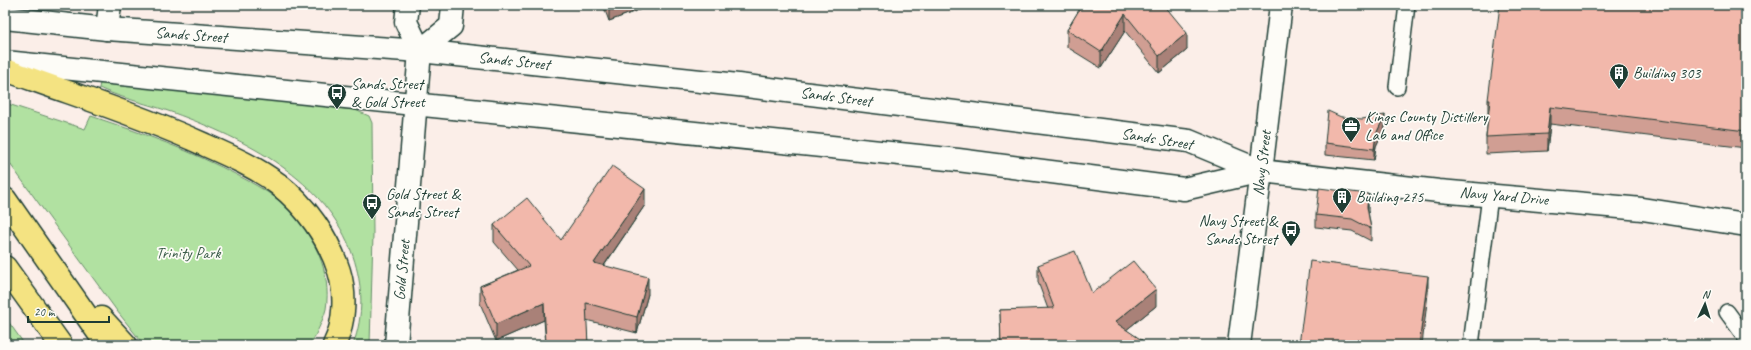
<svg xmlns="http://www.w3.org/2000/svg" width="1751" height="350" font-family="Caveat,sans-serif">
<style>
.green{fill:#b1e1a1;stroke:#688f6a}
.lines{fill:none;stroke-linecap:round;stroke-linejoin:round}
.service-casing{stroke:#1f3d34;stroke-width:18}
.minor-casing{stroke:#1f3d34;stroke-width:25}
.tertiary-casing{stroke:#1f3d34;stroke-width:25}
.secondary-casing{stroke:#1f3d34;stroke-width:25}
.motorway-casing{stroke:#1f3d34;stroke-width:25}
.service{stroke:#fdfcf7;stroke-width:15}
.minor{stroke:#fdfcf7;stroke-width:22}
.tertiary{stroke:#fdfcf7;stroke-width:22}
.secondary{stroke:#fdfcf7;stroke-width:22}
.motorway{stroke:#f4e382;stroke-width:22}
.wall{fill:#d09e93;stroke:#1f3d34}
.shaded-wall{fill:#a98178;stroke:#1f3d34}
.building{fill:#f2b8ab;stroke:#1f3d34}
.labels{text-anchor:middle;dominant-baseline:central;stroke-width:3.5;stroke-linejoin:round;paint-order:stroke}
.street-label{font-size:16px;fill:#1f3d34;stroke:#fdfcf7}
.poi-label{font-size:16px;fill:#1f3d34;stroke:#fdfcf7;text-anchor:start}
.park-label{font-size:16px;fill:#3c5e4a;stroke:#fdfcf7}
</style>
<rect width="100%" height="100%" fill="#fbeee8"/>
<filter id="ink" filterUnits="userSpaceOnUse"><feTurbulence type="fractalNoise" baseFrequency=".025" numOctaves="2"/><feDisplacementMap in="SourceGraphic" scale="8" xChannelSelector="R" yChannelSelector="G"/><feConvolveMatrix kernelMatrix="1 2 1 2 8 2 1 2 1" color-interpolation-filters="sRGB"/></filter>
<g filter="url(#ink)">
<g class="green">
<path d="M104,82L355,110L369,116L372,123L373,234L370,345H353C364,315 363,286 353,256C327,179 245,139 174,113C149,104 123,99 99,88L100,83Z"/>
<path d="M5,103L85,129L91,116C142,133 192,151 239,176C254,184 271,193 283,204C298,219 311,236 319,255C326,272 329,291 326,309C323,321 316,333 311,345H144L117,311L5,157Z"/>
<polygon points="5,317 25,345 5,345"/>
</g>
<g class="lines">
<g class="service-casing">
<g id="service">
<polyline points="1397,87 1407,5"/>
<polyline points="1727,312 1746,338"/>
<polyline points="1471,345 1490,196"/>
</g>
</g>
<g class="minor-casing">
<g id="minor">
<polyline points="107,29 110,5"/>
<polyline points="420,51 451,26 453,5"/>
<polyline points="1261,171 1439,191 1642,209 1746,225"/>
<polyline points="396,345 420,51 406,22 408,5"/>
</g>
</g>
<g class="tertiary-casing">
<polyline id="tertiary" points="1261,171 1281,5"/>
</g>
<g class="secondary-casing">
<g id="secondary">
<polyline points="5,18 107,29 420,51 738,85 1189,141 1261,171"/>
<polyline points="5,62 958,160 1184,189 1261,171"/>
<polyline points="1239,345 1261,171"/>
</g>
</g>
<g class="motorway-casing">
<g id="motorway">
<path d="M5,70C26,77 47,85 68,92C114,108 159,124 203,144C228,155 256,167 278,184C306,206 328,237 339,271C346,294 345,323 334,345"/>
<polyline points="5,199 107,345"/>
<polyline points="5,267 61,345"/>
<polyline points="101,318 126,345"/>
</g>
</g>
<use href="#service" class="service"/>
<use href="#minor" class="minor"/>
<use href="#tertiary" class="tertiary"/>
<use href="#secondary" class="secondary"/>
<use href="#motorway" class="motorway"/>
</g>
<g class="wall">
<polygon points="603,5 647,5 647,7 609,21"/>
<polygon points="1075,5 1167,5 1165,6 1187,50 1159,73 1125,31 1101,68 1067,47 1067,30 1081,7"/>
<polygon points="1746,5 1746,148 1550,124 1547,151 1486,154 1486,137 1488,117 1488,100"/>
<polygon points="1341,117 1385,127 1376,146 1374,160 1325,155 1325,143"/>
<polygon points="645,205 604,266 648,294 637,333 586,320 588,345 546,345 544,320 496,341 480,303 480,286 518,270 494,242 494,225 561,240"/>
<polygon points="1368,205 1368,211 1371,229 1371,241 1352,231 1316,227 1316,215"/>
<polygon points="1038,265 1092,293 1156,306 1126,330 1149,345 1001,345 1000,310 1048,309 1038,282"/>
</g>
<g class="shaded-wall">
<polygon points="609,5 647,5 647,7 609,21"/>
<polygon points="1125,14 1125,31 1101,68 1101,52"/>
<polygon points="1187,33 1187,50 1159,73 1159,56"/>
<polygon points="1550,107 1550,124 1547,151 1547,134"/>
<polygon points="1385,115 1385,127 1376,146 1374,160 1374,149 1376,134"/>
<polygon points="645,189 645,205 594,280 594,263"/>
<polygon points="1368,194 1368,205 1367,219 1367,207"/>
<polygon points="1428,276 1428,293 1422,345 1419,345"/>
<polygon points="648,277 648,294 637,333 637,317"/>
<polygon points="1156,289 1156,306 1115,339 1115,322"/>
<polygon points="544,303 544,320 496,341 496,324"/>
</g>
<g class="building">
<polygon points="1082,5 1164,5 1187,33 1159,56 1125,14 1101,52 1067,30"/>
<polygon points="1500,5 1746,5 1746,131 1550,107 1547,134 1486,137 1490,100 1488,100"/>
<polygon points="1328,111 1341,117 1362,119 1385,115 1376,134 1374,149 1325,143"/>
<polygon points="612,166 645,189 594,263 648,277 637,317 586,303 588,345 546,345 544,303 496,324 480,286 529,266 494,225 527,198 561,240"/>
<polygon points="1319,188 1368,194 1367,207 1371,229 1352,219 1316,215"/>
<polygon points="1075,251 1092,293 1133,261 1156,289 1115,322 1149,345 1001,345 1000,310 1054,308 1038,265"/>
<polygon points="1310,261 1428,276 1419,345 1299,345"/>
</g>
</g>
<defs>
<g id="building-pin" transform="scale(1)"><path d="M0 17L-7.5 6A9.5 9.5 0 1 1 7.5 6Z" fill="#1f3d34" stroke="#fdfcf7"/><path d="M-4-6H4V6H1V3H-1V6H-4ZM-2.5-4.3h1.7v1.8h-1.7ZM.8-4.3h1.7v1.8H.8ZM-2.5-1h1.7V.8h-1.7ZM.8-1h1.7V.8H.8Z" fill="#fff"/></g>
<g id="bus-pin" transform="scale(1)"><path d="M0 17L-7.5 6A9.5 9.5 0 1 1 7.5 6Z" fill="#1f3d34" stroke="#fdfcf7"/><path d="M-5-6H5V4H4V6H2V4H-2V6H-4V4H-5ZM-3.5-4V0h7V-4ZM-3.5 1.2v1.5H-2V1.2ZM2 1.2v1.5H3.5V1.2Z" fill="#fff"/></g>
<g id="office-pin" transform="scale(1)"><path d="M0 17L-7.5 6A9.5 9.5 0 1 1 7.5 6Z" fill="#1f3d34" stroke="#fdfcf7"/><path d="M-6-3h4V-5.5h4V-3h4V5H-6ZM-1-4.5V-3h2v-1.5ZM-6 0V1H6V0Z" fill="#fff"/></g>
</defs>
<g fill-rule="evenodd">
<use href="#building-pin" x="1619" y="73"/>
<use href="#bus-pin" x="337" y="93"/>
<use href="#office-pin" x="1351" y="126"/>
<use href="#building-pin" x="1342" y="197"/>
<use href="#bus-pin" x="372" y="203"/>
<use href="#bus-pin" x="1291" y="230"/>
</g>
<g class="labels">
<g class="street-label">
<text transform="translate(191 35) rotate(4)">Sands Street</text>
<text transform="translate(514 61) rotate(6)">Sands Street</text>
<text transform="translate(836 97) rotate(7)">Sands Street</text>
<text transform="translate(1157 139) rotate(9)">Sands Street</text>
<text transform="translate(1262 163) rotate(-83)">Navy Street</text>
<text transform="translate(1504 196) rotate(5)">Navy Yard Drive</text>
<text transform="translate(402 270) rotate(-85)">Gold Street</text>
</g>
<g class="poi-label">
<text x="1633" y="73">Building 303</text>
<text x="351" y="84">Sands Street<tspan x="351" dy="18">&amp; Gold Street</tspan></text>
<text x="1365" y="117">Kings County Distillery<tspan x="1365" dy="18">Lab and Office</tspan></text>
<text x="386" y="194">Gold Street &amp;<tspan x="386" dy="18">Sands Street</tspan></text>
<text x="1356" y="197">Building 275</text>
<text x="1277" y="221" text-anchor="end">Navy Street &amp;<tspan x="1277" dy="18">Sands Street</tspan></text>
</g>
<g class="park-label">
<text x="188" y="253">Trinity Park</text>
</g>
</g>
<rect width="1751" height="350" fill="none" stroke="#fdfcf7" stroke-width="20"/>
<rect x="10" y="10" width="1731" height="330" fill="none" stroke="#1f3d34" stroke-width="1.5" filter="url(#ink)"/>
<g transform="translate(1705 304) rotate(4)" stroke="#fdfcf7" stroke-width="3" paint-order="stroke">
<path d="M0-3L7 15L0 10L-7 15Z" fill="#1f3d34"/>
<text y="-6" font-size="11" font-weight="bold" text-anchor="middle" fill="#1f3d34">N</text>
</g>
<path d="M28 316v6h81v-6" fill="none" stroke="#1f3d34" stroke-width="2"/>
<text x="34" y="316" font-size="12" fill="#1f3d34" stroke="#fdfcf7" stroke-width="3" paint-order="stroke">20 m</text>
</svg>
